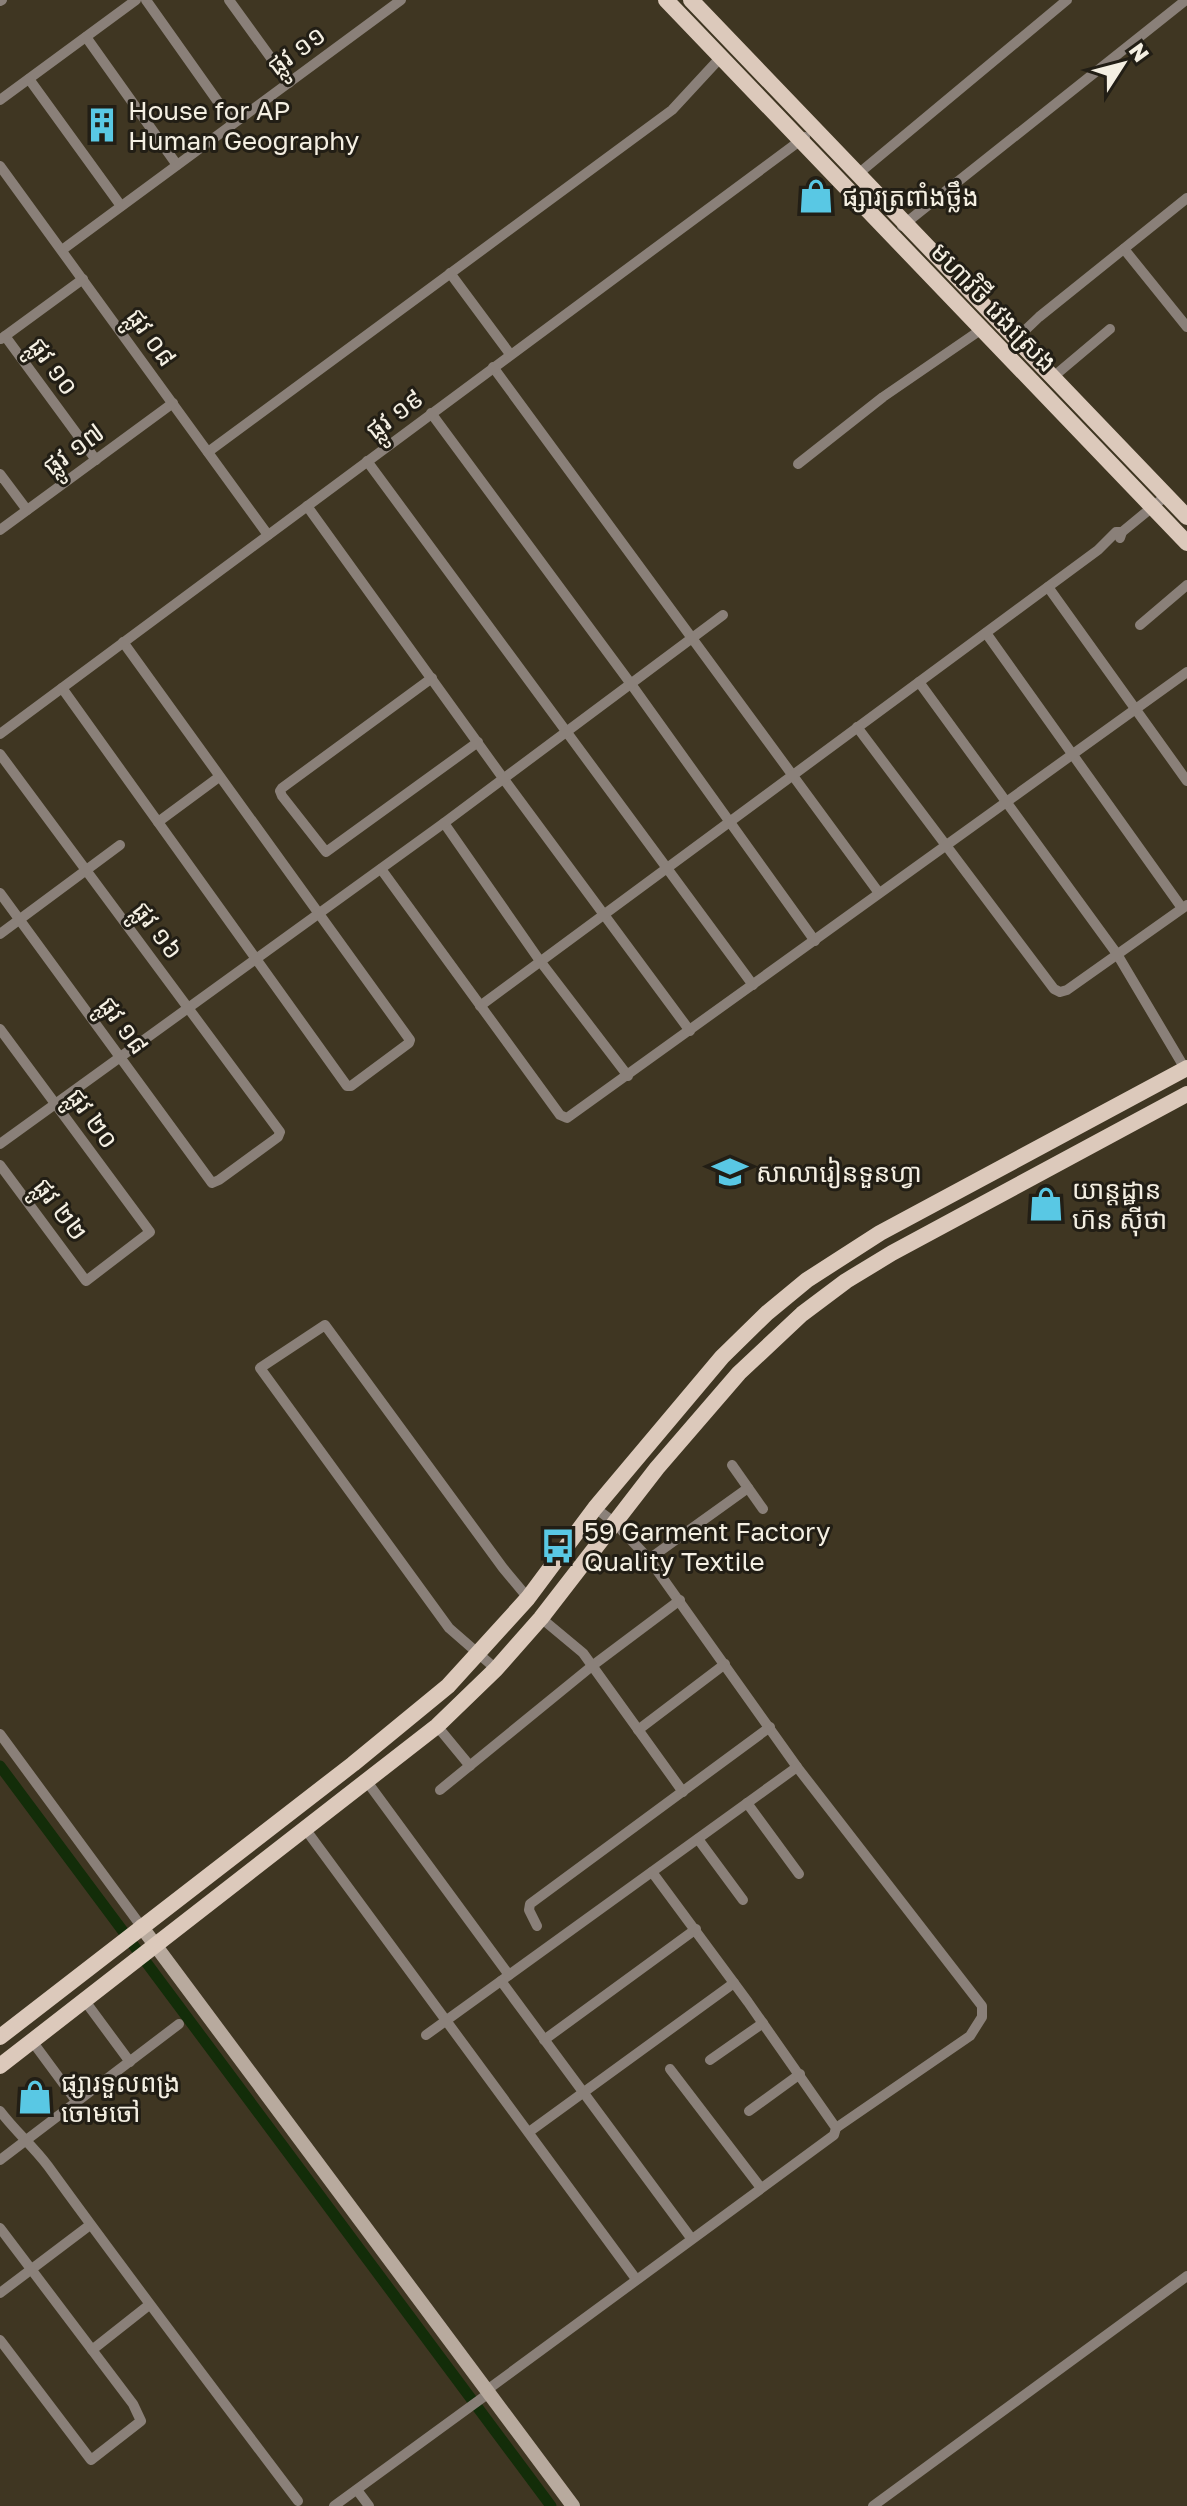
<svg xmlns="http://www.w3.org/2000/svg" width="1187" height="2506" font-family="'Golos Text','Noto Sans Khmer',sans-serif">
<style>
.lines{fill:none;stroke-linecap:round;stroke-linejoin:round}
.canal{stroke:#132d09;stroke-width:11}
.street{stroke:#8a8079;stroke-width:10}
.secondary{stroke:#b8aa9e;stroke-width:14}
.primary{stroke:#dcc9bb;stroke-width:16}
.labels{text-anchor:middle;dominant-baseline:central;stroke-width:6;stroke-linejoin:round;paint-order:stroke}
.street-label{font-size:26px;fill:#f4efe2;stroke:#221e15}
.poi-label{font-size:26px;fill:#f4efe2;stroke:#221e15;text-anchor:start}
</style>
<rect width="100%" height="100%" fill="#3f3622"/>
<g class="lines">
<polyline class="canal" points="0,1766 551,2506"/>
<g class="street">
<polyline points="146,0 233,123"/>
<polyline points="229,0 289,83"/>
<polyline points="0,1 2,0"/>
<polyline points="86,37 177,165"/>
<polyline points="29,79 121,206"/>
<polyline points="0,100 136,0"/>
<polyline points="0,166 268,535"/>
<polyline points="858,174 1067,0"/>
<polyline points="902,226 1186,0"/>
<polyline points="1124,249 1187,327"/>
<polyline points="62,250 401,0"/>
<polyline points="450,273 510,354"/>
<polyline points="5,336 96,460"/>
<polyline points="1,339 83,279"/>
<polyline points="1016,339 1039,317 1187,198"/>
<polyline points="493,367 879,893"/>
<polyline points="1053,377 1110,329"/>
<polyline points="431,413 631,684 815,941"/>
<polyline points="208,452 672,110 721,57"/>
<polyline points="367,461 753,985"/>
<polyline points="798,464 883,397 982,329"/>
<polyline points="0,474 27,510"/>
<polyline points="307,506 503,778 690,1031"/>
<polyline points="0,530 173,403"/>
<polyline points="1120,538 1122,532 1167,495"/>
<polyline points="1048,587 1187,781"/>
<polyline points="1140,625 1187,585"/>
<polyline points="986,633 1182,908"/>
<polyline points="432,678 282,788 280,791 282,796 326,852 478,742"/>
<polyline points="919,682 1117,954 1187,1072"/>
<polyline points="62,688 347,1086 351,1086 409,1043 410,1040 123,642"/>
<polyline points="857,727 1054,989 1060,992 1067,990 1187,905"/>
<polyline points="0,734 805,137"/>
<polyline points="0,754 280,1132 278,1137 219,1180 212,1183 0,893"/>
<polyline points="158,822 219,777"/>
<polyline points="444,823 540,961 628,1076"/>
<polyline points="381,869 560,1115 567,1118 1187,672"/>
<polyline points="0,934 120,845"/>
<polyline points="480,1006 1098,550 1116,532 1122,532"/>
<polyline points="0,1029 150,1232 86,1281 0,1165"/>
<polyline points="0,1144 444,823 723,615"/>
<polyline points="732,1465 763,1509"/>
<polyline points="595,1508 614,1522 649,1559 797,1767 982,2006 982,2017 970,2036 836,2128"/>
<polyline points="649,1559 748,1488"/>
<polyline points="541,1618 583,1653 683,1792"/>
<polyline points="496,1669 449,1628 260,1368 325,1325 503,1568 528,1598"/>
<polyline points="437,1726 470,1766"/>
<polyline points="638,1730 725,1664"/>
<polyline points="0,1734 141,1926"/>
<polyline points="368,1783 509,1975"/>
<polyline points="440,1790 592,1666 680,1600"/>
<polyline points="747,1803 799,1874"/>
<polyline points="306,1830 636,2279"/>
<polyline points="698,1839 743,1900"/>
<polyline points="537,1926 529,1910 530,1904 770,1727"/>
<polyline points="501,1981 691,2238"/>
<polyline points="85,2001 130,2062"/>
<polyline points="426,2035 797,1767"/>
<polyline points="544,2040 696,1929"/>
<polyline points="32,2041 77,2102"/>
<polyline points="710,2060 763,2023"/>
<polyline points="670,2069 761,2188"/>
<path d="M0,2111C15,2131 33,2146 48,2166C130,2279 214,2390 298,2501"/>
<polyline points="749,2111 800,2074"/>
<polyline points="529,2132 734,1983"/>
<polyline points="0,2160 179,2024"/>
<polyline points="0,2228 133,2404 141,2421 91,2460 0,2340"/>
<polyline points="0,2293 90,2225"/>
<polyline points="92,2350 149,2305"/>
<polyline points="487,2390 834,2135 836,2128 748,2002 652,1872"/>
<polyline points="357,2490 369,2506"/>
<polyline points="334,2506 489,2393"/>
<polyline points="873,2506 1187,2276"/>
</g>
<polyline class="secondary" points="141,1926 573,2506"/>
<g class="primary">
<polyline points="666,0 1187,543"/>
<polyline points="691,0 1187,517"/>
<polyline points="0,2037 353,1764 448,1686 528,1598 595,1508 722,1357 767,1313 807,1280 880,1233 1187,1068"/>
<polyline points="0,2066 437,1726 496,1669 541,1618 657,1468 739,1373 802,1314 846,1281 892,1253 1187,1094"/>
</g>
</g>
<defs>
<g id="building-bare" transform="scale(2.76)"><path d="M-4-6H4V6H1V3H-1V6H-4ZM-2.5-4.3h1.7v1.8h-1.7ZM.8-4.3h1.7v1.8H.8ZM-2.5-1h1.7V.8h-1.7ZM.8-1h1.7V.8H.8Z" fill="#59c8e4" stroke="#221e15" stroke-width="2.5" paint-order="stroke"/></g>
<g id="shop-bare" transform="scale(2.76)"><path d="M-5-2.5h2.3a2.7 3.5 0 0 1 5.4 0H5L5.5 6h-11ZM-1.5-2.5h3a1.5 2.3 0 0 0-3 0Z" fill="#59c8e4" stroke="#221e15" stroke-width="2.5" paint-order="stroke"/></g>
<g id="university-bare" transform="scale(2.76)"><path d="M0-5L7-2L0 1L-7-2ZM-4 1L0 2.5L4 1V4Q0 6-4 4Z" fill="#59c8e4" stroke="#221e15" stroke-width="2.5" paint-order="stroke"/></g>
<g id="bus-bare" transform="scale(2.76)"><path d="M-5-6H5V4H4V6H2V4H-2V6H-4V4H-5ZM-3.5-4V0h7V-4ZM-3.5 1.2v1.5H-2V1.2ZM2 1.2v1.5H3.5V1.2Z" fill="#59c8e4" stroke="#221e15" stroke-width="2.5" paint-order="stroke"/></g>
</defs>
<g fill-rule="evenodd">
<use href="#building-bare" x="102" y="125"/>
<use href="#shop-bare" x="816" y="196"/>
<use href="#university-bare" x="730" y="1172"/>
<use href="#shop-bare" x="1046" y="1204"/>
<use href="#bus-bare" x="558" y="1546"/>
<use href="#shop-bare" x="35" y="2097"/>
</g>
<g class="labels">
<g class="street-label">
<text transform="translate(296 50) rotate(-36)">ផ្លូវ ១១</text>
<text transform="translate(994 307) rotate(46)">មហាវិថី វេងស្រេង</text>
<text transform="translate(152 337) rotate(54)">ផ្លូវ ០៨</text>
<text transform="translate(54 366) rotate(54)">ផ្លូវ ១០</text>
<text transform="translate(394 414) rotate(-37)">ផ្លូវ ១៩</text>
<text transform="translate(73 449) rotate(-36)">ផ្លូវ ១៧</text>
<text transform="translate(158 930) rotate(53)">ផ្លូវ ១៦</text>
<text transform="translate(124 1025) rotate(54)">ផ្លូវ ១៨</text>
<text transform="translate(93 1118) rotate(54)">ផ្លូវ ២០</text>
<text transform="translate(61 1209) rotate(53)">ផ្លូវ ២២</text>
</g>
<g class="poi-label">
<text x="128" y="110">House for AP<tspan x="128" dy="30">Human Geography</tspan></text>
<text x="842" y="196">ផ្សារត្រពាំងថ្លឹង</text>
<text x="756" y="1172">សាលារៀនទួនហ្វា</text>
<text x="1072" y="1189">យាន្ដដ្ឋាន<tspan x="1072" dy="30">ហ៊ន ស៊ីថា</tspan></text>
<text x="584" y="1531">59 Garment Factory<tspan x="584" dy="30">Quality Textile</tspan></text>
<text x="61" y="2082">ផ្សារទួលពង្រ<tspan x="61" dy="30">ចោមចៅ</tspan></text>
</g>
</g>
<g transform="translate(1123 64) rotate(54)" stroke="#221e15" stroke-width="6" paint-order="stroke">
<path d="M0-6L14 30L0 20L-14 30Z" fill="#f4efe2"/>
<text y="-12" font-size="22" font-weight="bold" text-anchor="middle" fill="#f4efe2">N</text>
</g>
</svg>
